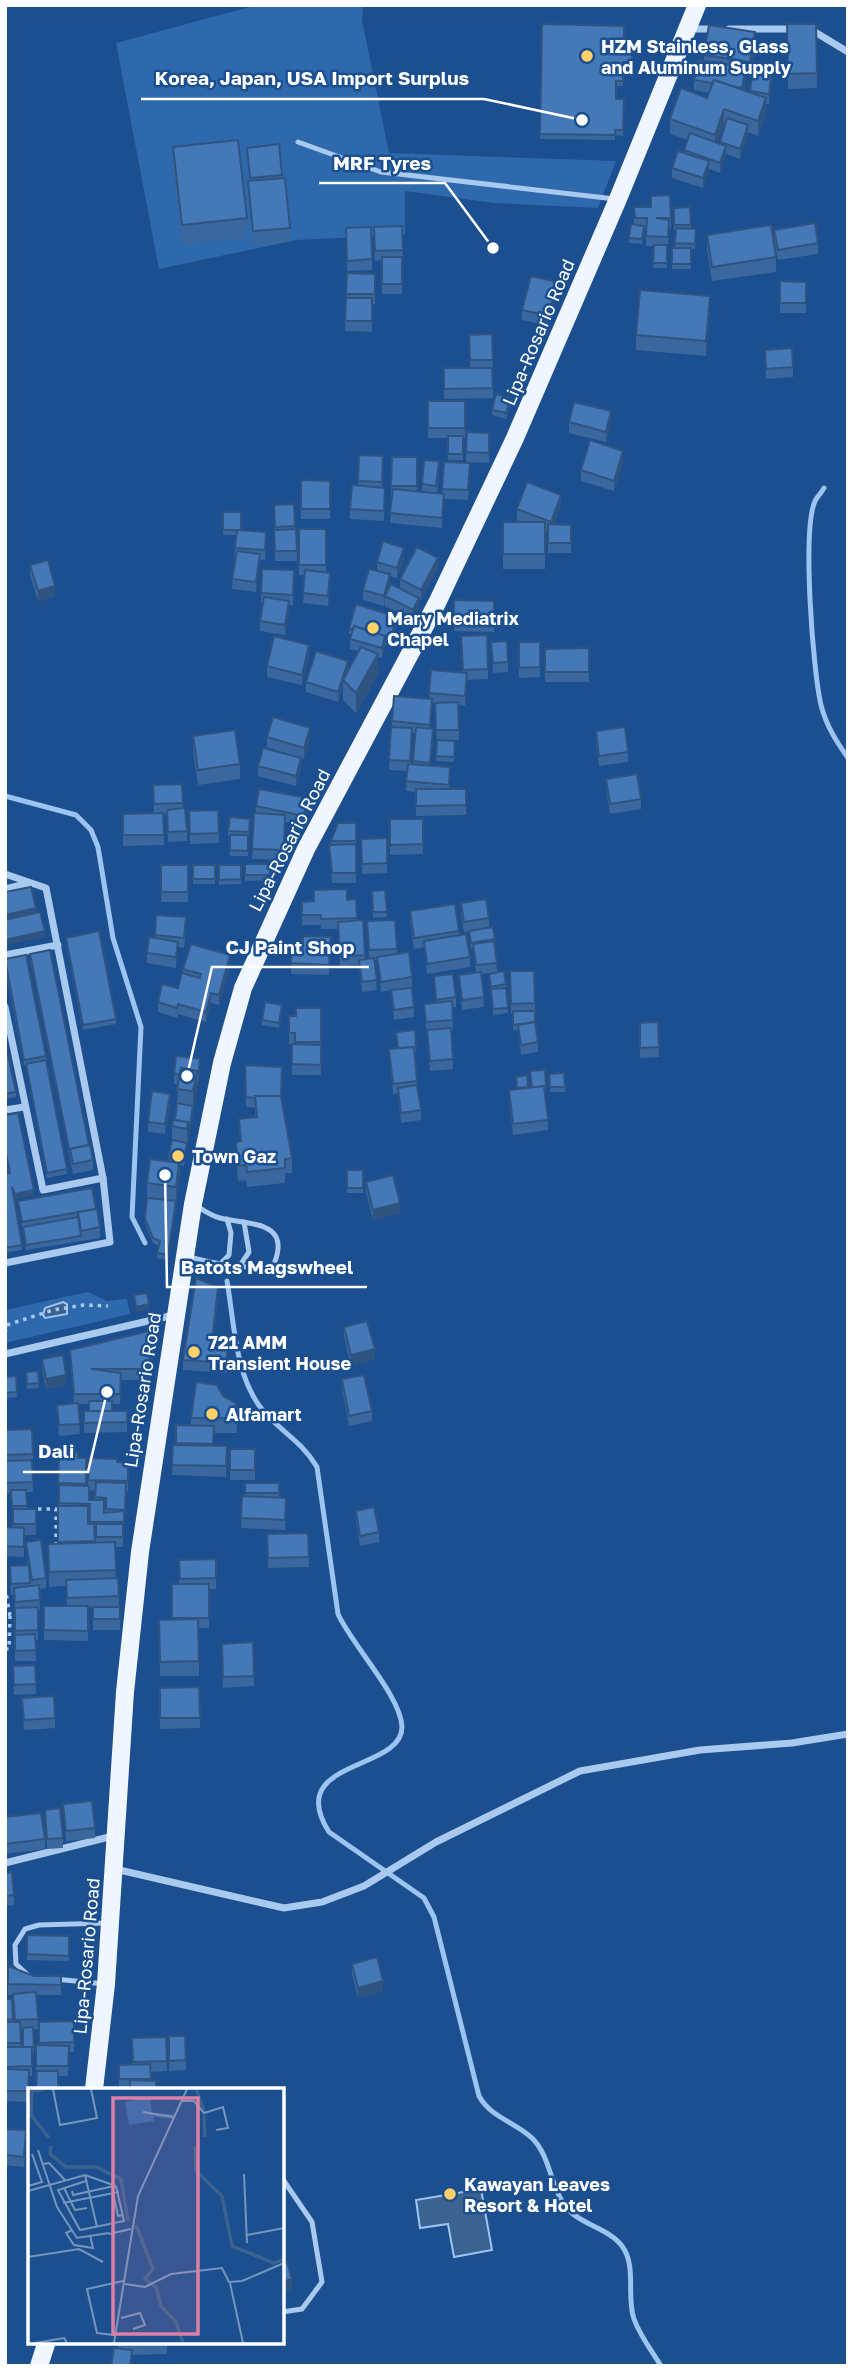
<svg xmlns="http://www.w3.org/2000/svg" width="853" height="2371" font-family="'Golos Text',sans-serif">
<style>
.green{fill:#2e69ad}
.water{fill:#3c6290;stroke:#9cc4f0;stroke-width:2}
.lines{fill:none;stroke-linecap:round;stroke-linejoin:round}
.stream{stroke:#9cc4f0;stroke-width:5}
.path{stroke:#a9c9ee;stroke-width:3.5;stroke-dasharray:3.5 5;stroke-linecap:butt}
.lane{stroke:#a9c9ee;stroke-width:5}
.street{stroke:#a9c9ee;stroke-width:7}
.primary{stroke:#f0f6ff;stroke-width:18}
.wall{fill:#3a679d;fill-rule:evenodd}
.shaded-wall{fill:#305480}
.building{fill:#4478b7;stroke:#305480;stroke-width:2}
.poi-dot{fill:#ffd166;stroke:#1b4f8f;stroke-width:2.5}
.labels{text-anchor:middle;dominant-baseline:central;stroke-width:5;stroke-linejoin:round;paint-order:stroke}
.poi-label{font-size:18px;font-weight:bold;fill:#fff;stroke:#1b4f8f;text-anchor:start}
.street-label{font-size:18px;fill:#fff;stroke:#1b4f8f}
.inset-river{fill:none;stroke:#3c6290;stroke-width:3.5}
.inset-road{fill:none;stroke:#7695bc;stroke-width:2}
.view{fill:#dd80a5;fill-opacity:0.15;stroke:#dd80a5;stroke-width:3.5}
.inset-edge{fill:none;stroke:#fff;stroke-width:3.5}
.leader{fill:none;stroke:#fff;stroke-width:2.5}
.callout-dot{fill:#fff;stroke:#1b4f8f;stroke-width:2.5}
.callout-label{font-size:19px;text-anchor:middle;font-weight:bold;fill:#fff;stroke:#1b4f8f;stroke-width:5;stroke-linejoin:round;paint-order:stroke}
</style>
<rect width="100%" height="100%" fill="#1b4f8f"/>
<g class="green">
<polygon points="257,5 363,5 362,20 389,153 616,161 598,208 494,203 405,191 405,235 296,240 159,269 116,43"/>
<polygon points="88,1292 107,1301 127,1299 130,1314 5,1343 5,1310"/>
</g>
<g class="water">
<polygon points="63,1302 67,1304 67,1314 45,1318 43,1315 45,1308"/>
<polygon points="481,2189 492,2250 454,2257 448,2224 420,2228 416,2200"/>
</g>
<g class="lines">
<g class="stream">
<path d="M824,488C822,492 817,497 815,501C802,531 813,671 821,705C826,725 836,741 848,758"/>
<polyline points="5,796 76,815 91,830 98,847 113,938 141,1027 132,1217 145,1243"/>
<path d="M227,1281C234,1321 235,1375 261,1408C279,1431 300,1439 317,1467L338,1614C352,1645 401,1696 402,1727C402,1772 283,1759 329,1832L424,1898L434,1917L479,2096C491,2118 516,2122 533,2139C553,2160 550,2195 573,2214C588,2226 611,2231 622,2246C637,2266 626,2297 634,2319C640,2336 652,2351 661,2366"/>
</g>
<g class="path">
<polyline points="7,1325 53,1310 84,1305 108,1306"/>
<polyline points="5,1333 7,1325"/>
<polyline points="38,1509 56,1509 56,1546"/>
<polyline points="5,1587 10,1616"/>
<polyline points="5,1649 9,1649 10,1616 19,1616"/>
</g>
<g class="lane">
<polyline points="298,142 381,172 615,199"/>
<path d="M189,1257C218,1264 245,1271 274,1264C292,1220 248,1225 220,1218C212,1216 203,1210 195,1205"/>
<polyline points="220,1264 229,1255 231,1233 227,1219"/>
<polyline points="239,1267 249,1252 244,1222"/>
<polyline points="28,1975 16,1964 15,1945 25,1929 39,1925 107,1923"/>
<polyline points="55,1979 105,1984"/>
<polyline points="282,2178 312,2222 322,2282 302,2309 282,2312"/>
</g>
<g class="street">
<polyline points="687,29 717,29"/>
<polyline points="729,29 794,29"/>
<polyline points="810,29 848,52"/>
<polyline points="5,874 46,888 103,1178 110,1242 5,1263"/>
<polyline points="5,889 30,883"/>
<polyline points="5,955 58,945"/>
<polyline points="5,1007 43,1190 103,1178"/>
<polyline points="5,1110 24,1107"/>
<polyline points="5,1354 174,1315"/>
<polyline points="5,1863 113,1836"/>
<polyline points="115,1869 284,1908 322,1902 364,1886 436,1842 580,1771 700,1750 792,1743 848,1734"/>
</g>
<g class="primary">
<polyline points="94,2089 106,1984 125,1692 140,1552 193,1204 222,1063 243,988 306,849 437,603 515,438 618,199 697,5"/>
<polyline points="39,2366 47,2341"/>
</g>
</g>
<g class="wall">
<polygon points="542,24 624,41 632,41 632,67 623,67 623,86 616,86 616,99 624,99 623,136 615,135 615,140 540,139"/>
<polygon points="787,24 816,24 817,88 788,89"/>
<path d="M755,47L750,77L746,76L744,90L750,92L773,74L769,104H766V113L758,136L748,132L740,159L726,154L720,173L709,169L703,188L672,178V168L684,153L688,140L670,134V119L707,98L709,93L694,90V80L704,61V55ZM724,124H725L720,144L717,143Z"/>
<polygon points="279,144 282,178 290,228 290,242 253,246 248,196 248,181 250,181 247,148"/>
<polygon points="173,147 247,218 247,238 182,244 173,167"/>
<polygon points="670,195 671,228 669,228 668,247 667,247 667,268 653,268 654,246 646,246 646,228 644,228 642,244 629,243 629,238 634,225 634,207 651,207"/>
<polygon points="690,207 691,229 696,229 695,249 691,249 691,269 672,269 672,248 675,248 676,230 674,230 674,208"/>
<polygon points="402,226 403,260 402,260 402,294 382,294 382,260 375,261 374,227"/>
<polygon points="774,230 818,243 818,254 778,260 774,240"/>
<polygon points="707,235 776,257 776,272 712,281 707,250"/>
<polygon points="346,238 372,259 372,270 347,271"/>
<polygon points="347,273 375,274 375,304 372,304 372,332 345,331"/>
<polygon points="780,281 806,282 806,313 780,313"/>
<polygon points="557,293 549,326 522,320 522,310"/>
<polygon points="710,311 706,356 636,350 636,335"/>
<polygon points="469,335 493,360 493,398 444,399 444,368 470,368"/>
<polygon points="765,350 793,367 793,377 766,379"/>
<polygon points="428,401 465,401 465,438 463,438 463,460 448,460 448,438 428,438"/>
<polygon points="510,403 506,419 492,415 492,410"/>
<polygon points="611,421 606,442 569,433 569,422"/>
<polygon points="467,432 489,433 489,463 466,462"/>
<polygon points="359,455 383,466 382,487 385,498 384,521 350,519 350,509 358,486"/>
<polygon points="392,457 417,457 417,491 422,492 422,484 439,471 437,493 442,494 444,462 470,473 468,500 444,499 442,528 390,523 392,496 391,496"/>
<polygon points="623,461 614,491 581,481 581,470"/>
<polygon points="301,480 330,481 330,519 301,519"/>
<polygon points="294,504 295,529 296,529 297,561 275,561 274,505"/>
<polygon points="561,505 554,524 571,525 571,553 548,553 548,531 545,530 545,569 503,569 503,522 523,522 517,520 517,509"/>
<polygon points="223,512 241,530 266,542 265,560 260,560 256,592 232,589 236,535 223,535"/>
<polygon points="299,529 326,529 326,573 330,583 328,606 303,603 305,575 299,575"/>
<polygon points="404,558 397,578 390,576 390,584 388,590 400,588 400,579 438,568 421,600 419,599 419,608 413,620 385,606 385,601 384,606 363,600 363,590 377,571 377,562"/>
<polygon points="30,565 55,596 38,601 30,575"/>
<polygon points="262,569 294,580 293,605 289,605 285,635 260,631 260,621 263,604 261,603"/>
<polygon points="454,600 494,601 494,632 454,631"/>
<polygon points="397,622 390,646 385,645 382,658 378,657 378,674 356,713 343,700 343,686 338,702 306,692 306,682 348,671 358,651 350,649 350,639 352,634 349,634 349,629"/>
<path d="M461,636L488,669V679L467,680L465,706L458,705L459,740H446L455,741L454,762L436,761L437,741L435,703H432L430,728L433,739L430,766L450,778L449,789H466V815L416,816V792L406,791L407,771L389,770L392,721L429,699V693L462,673ZM412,733H415L413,765H411Z"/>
<polygon points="491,642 508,662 508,672 493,673"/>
<polygon points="519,642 540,642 540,677 519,678"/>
<polygon points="589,648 589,682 545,682 545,649"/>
<polygon points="309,655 302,685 267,677 267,666"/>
<polygon points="596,731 628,752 628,762 599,766 596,741"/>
<polygon points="193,736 240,764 240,779 198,785 193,751"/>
<polygon points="267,737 310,738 304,759 301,758 301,768 296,786 258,776 258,766 301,758 267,747"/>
<polygon points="606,779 641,799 641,809 610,814 606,789"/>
<polygon points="182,784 183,809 187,831 187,841 168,842 167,814 163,814 164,845 123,846 123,814 154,813 153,785"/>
<polygon points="256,806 308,809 304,826 285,822 284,860 252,859"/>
<polygon points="218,810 219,843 190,844 189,811"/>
<polygon points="230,817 250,819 249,837 248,837 248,856 230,856 230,836 228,836"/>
<polygon points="390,819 423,819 423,854 390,855"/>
<polygon points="356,823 356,883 332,883 329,845 331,845 331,841"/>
<polygon points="361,839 387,863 387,873 362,874"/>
<polygon points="245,864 270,864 270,880 245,881"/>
<rect x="161" y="865" width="27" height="37"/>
<rect x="193" y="865" width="22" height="19"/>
<polygon points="219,865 241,865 241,884 219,885"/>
<polygon points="385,890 387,917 373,918 372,891"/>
<polygon points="356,899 357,921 363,920 365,959 369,959 367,921 395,920 397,953 412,977 412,987 396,990 414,1007 414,1017 394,1020 391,990 381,992 377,960 374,960 377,990 362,992 359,965 340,966 338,929 321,929 321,925 302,925 302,902"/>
<polygon points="461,903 489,918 489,928 495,939 497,972 506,984 508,1013 493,1015 489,979 489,974 490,973 481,974 484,1007 462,1010 459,975 476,973 473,948 471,949 469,932 464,932 461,913"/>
<polygon points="410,911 459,931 459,935 470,957 470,967 427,974 424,947 414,949 410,921"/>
<polygon points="156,915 186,927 184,948 178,947 176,968 147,963 147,953 155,938"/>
<polygon points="331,937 329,975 291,974 292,948 302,948"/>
<polygon points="66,938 116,1019 116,1024 83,1030 66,943"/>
<polygon points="30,954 89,1145 93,1160 93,1170 73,1174 30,959"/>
<polygon points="5,959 46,1056 67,1169 67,1174 47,1178 26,1065 24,1065 5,968"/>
<polygon points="230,965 219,1005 211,1003 206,1022 178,1014 177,1018 158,1012 158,1002 178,988 183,974 183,969"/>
<polygon points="510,971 535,1003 535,1022 538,1042 538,1052 521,1055 518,1030 513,1030 513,1014 511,1014"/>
<polygon points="434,976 456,997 456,1007 452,1008 453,1030 451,1030 453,1069 430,1071 424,1004 436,1003"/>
<polygon points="321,1008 321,1075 292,1075 292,1044 295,1044 289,1044 289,1016 296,1016"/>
<polygon points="282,1010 279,1028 262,1025 262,1020"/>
<polygon points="658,1022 659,1057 640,1058 640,1023"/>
<polygon points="415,1030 416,1052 414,1052 417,1086 421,1110 421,1120 401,1123 398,1093 393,1094 389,1049 398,1048"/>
<polygon points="5,1041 16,1092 16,1097 5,1099"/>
<polygon points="245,1065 282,1077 281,1098 292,1158 292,1173 285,1173 285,1183 247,1187 246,1180 238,1181 236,1156 236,1142 240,1141 239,1119 255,1117 255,1108 246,1107"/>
<polygon points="200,1069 184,1166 179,1165 180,1171 168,1260 157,1258 159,1246 153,1243 145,1223 147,1198 147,1183 168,1162 172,1140 172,1126 175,1120 177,1103 178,1084 174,1084 174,1074"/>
<polygon points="545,1070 546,1091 544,1092 548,1120 548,1130 513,1135 509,1100 509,1090 517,1089 516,1077 527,1075 528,1088 531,1088"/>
<polygon points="564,1073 565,1092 550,1092 549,1074"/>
<polygon points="170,1104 165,1134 148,1132 148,1122"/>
<polygon points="5,1115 34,1195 15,1199 14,1196 22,1250 5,1253 5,1174 9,1173 5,1153"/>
<rect x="347" y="1170" width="16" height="23"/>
<polygon points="366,1182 400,1213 373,1220 366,1192"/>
<polygon points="92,1188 100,1227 100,1238 26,1250 18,1201"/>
<polygon points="218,1297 213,1342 227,1343 227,1373 183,1370 183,1360"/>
<polygon points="344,1327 375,1359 351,1365 344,1337"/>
<polygon points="157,1339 147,1380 121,1380 120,1404 112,1404 112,1411 127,1411 127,1432 84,1433 84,1411 89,1411 89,1404 78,1404 80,1434 59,1436 57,1405 74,1404 70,1350"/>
<polygon points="42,1359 66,1385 46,1389 42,1369"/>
<polygon points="38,1371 39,1388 27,1389 26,1378"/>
<polygon points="16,1376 17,1397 5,1398 5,1377"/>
<polygon points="342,1379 372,1411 372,1421 349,1426 342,1389"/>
<polygon points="223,1396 236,1403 237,1433 213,1433 213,1446 227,1446 226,1477 172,1475 173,1445 176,1445 176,1425 191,1425 191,1418"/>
<polygon points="5,1430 33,1454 33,1464 32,1464 33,1492 27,1492 27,1509 36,1509 36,1535 24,1535 24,1557 5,1556 5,1527 13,1527 11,1493 5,1493"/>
<rect x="230" y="1449" width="25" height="31"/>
<path d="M78,1458H86V1486H88L89,1458L117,1462L128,1463V1491H126L125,1520H124V1533H123V1547H115L116,1579L119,1596V1606L97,1607H120V1630H93V1607H88V1641L44,1640V1606H67L66,1586L49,1587L48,1544H58V1483ZM89,1490L96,1491L95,1500H89ZM88,1514H90V1524H88Z"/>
<polygon points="245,1483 279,1483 279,1498 286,1508 285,1530 241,1528 242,1496 245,1496"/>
<polygon points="356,1511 379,1532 379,1542 360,1546 356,1521"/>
<polygon points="308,1533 309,1567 268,1568 267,1534"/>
<polygon points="26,1542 46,1578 46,1588 39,1589 40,1610 38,1610 38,1640 35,1640 36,1661 15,1661 15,1608 14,1594 11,1595 10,1566 28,1565"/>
<polygon points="216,1559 216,1589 209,1589 209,1628 199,1628 199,1676 160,1676 159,1620 172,1619 172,1584 179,1584 179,1560"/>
<polygon points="253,1642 254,1686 223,1688 222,1644"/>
<polygon points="35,1665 36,1694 14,1695 13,1666"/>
<polygon points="199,1687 200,1728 160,1729 160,1688"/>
<polygon points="22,1698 55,1718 55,1728 24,1730"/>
<polygon points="63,1804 95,1828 95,1838 66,1841"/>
<polygon points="45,1810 63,1838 63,1848 47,1849"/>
<polygon points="5,1817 45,1839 45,1849 5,1854"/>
<polygon points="5,1873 14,1895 14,1905 5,1906"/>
<polygon points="27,1935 69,1936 69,1961 27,1960"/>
<polygon points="352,1964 383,1991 358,1998 352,1974"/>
<path d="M8,1966L34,1976H61V1995H37L38,2029H33L34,2052H32V2076H29L28,2102L5,2101V1999H12L13,2022H15L13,1995H8ZM20,2030H23V2047H21Z"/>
<polygon points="74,2021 74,2052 69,2052 68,2076 36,2076 36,2045 39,2045 39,2022"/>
<polygon points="169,2036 185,2036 186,2070 169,2071"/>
<polygon points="166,2037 167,2071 151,2072 151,2081 156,2089 119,2089 119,2065 133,2065 132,2038"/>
<polygon points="6,2129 26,2140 24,2167 5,2165"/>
<polygon points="118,2341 167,2341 167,2354 132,2355 132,2360 118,2348"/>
</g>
<g class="shaded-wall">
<polygon points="755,32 755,47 750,77 750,62"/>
<polygon points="773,64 773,74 769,104 769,94"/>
<polygon points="746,67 746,77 742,98 742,88"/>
<polygon points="766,98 766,113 758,136 758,121"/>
<polygon points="724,109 724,124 715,149 715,135"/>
<polygon points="748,125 748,135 740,159 740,149"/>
<polygon points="726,146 726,157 720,173 720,163"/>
<polygon points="709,161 709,171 703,188 703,178"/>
<polygon points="557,282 557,293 549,326 549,316"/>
<polygon points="710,296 710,311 706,356 706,341"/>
<polygon points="611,411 611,421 606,442 606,432"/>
<polygon points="623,451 623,461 614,491 614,481"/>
<polygon points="561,495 561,505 551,532 551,522"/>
<polygon points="404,548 404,558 397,578 397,568"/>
<polygon points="260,554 260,564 256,592 256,582"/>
<polygon points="438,558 438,568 421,600 421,590"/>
<polygon points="390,574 390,584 386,596 385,596 384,606 384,596"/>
<polygon points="55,586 55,596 38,601 38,591"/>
<polygon points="419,598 419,608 413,620 413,610"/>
<polygon points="289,601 289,611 285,635 285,625"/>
<polygon points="397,617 397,622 390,646 390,641"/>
<polygon points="385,636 385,646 382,658 382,648"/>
<polygon points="309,645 309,655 302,685 302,675"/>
<polygon points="378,654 378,674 356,713 356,693"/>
<polygon points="348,661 348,671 343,680 343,686 338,702 338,692"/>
<polygon points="310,728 310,738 304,759 304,748"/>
<polygon points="301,758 301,768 296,786 296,776"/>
<polygon points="308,798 308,809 304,826 304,816"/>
<polygon points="36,908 36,913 5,920 5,915"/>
<polygon points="45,931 45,937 5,945 5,940"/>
<polygon points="178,942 178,952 176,968 176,957"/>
<polygon points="230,955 230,965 219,1005 219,995"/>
<polygon points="211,993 211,1003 206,1022 206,1012"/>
<polygon points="197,1071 197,1090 193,1111 193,1091"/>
<polygon points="170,1094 170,1104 165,1134 165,1124"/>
<polygon points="193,1106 193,1111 187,1148 187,1129"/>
<polygon points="179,1163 179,1178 180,1166 180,1171 168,1260 176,1201 176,1187"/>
<polygon points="34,1190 34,1195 15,1199 15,1194"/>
<polygon points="400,1203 400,1213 373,1220 373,1210"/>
<polygon points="218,1287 218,1297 212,1352 212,1342"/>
<polygon points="149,1304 149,1309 136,1312 136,1307"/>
<polygon points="157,1329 157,1339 147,1380 147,1369"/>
<polygon points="375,1349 375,1359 351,1365 351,1355"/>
<polygon points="66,1375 66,1385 46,1389 46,1379"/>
<polygon points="383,1981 383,1991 358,1998 358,1988"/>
<polygon points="292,2279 292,2289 282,2292 282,2282"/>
</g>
<g class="building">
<polygon points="542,24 624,26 624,41 632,41 632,62 623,62 623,81 616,81 616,99 624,99 623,130 615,130 615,135 540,134"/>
<polygon points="787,24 816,24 817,73 788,74"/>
<polygon points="709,25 755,32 750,62 704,55"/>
<polygon points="698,60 746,67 742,88 732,86 714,80 712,83 694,80"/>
<polygon points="754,61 773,64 769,94 750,91"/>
<polygon points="714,80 766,98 758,121 724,109 715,135 670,119 681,88 707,98"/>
<polygon points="727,118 748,125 740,149 720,142"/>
<polygon points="690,133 726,146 720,163 684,150"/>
<polygon points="238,140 247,218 182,225 173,147"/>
<polygon points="279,144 282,175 250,178 247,148"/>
<polygon points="678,151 709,161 703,178 672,168"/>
<polygon points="285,178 290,228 253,231 248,181"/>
<polygon points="670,195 671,218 656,218 669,220 668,237 646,236 647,218 635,218 634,207 651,207 651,196"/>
<polygon points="690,207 691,225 674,225 674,208"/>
<polygon points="815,223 818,243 778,250 774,230"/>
<polygon points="631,224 644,226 642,239 629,238"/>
<polygon points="771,225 776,257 712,267 707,235"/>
<polygon points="402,226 403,250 375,251 374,227"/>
<polygon points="371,227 372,259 347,261 346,228"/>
<polygon points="676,228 696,229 695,244 675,243"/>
<polygon points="654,245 667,245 667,263 653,263"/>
<rect x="672" y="248" width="19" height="16"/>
<rect x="382" y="257" width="20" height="27"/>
<polygon points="347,273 375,274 375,294 346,294"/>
<polygon points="531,276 557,282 549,316 522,310"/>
<polygon points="780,281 806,282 806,303 780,303"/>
<polygon points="640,290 710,296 706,341 636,335"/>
<polygon points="346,298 372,298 372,321 345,321"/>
<polygon points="492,334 493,360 470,360 469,335"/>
<polygon points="792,348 793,367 766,369 765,350"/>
<polygon points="444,368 492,368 493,388 444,389"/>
<polygon points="496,394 510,398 506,413 492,410"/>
<rect x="428" y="401" width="37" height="27"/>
<polygon points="574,402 611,411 606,432 569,422"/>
<polygon points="467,432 489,433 489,453 466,452"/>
<rect x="448" y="436" width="15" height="18"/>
<polygon points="590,440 623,451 614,481 581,470"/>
<polygon points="359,455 383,456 382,482 358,481"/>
<polygon points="392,457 417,457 417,486 391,486"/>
<polygon points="424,460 439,461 436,486 422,484"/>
<polygon points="444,462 470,463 468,490 442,489"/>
<polygon points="301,480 330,481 330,509 301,509"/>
<polygon points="527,482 561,495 551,522 517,509"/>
<polygon points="352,485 385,488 384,511 350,509"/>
<polygon points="393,489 444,494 442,518 390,513"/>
<polygon points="294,504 295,526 275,527 274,505"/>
<rect x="223" y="512" width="18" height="18"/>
<rect x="503" y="522" width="42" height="32"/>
<polygon points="548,524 571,525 571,543 548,543"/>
<polygon points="296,529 297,551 275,551 274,530"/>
<rect x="299" y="529" width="27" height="36"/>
<polygon points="237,530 266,532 265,550 235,548"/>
<polygon points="383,541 404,548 397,568 377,562"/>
<polygon points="417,547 438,558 421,590 400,579"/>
<polygon points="237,551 260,554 256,582 232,579"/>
<polygon points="48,560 55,586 38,591 30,565"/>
<polygon points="262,569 294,570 293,595 261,593"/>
<polygon points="369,569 390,574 384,596 363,590"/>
<polygon points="305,570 330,573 328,596 303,593"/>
<polygon points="391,584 419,598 413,610 385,596"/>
<polygon points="264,597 289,601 285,625 260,621"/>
<polygon points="454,600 494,601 494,622 454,621"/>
<polygon points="356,604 397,617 390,641 385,639 385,636 354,626 353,630 349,629"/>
<polygon points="354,626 385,636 382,648 350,639"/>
<polygon points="487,635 488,669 463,670 461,636"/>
<polygon points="274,636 309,645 302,675 267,666"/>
<polygon points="507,641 508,662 493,663 491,642"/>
<polygon points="519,642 540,642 540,667 519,668"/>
<polygon points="361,647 378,654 356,693 343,680"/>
<polygon points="589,648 589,672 545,672 545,649"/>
<polygon points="316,651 348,661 338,692 306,682"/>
<polygon points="431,670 467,673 465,696 429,693"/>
<polygon points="394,696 432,699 430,725 392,721"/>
<polygon points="458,702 459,730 436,730 435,703"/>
<polygon points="273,717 310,728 304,748 267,737"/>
<polygon points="391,727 412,728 410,761 389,760"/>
<polygon points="416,727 433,729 430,763 413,761"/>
<polygon points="625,727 628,752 599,756 596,731"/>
<polygon points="235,730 240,764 198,770 193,736"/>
<polygon points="437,740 455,741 454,757 436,756"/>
<polygon points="263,748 301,758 296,776 258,766"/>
<polygon points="408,764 450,767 449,785 406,781"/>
<polygon points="637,774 641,799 610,804 606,779"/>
<polygon points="182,784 183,803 154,804 153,785"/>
<polygon points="259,789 308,798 304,816 256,806"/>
<polygon points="416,789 466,789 466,805 416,806"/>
<polygon points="185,808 187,831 168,832 167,810"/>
<polygon points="218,810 219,833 190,834 189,811"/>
<polygon points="163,813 164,835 123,835 123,814"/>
<polygon points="254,813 285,815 284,850 252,849"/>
<polygon points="230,817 250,819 249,832 228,831"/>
<polygon points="390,819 423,819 423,844 390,845"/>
<polygon points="338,823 356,823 356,841 331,841"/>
<polygon points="230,835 248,835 248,851 230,850"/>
<polygon points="387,838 387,863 362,864 361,839"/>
<polygon points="356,844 356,873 332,873 329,845"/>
<rect x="245" y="864" width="25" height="11"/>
<rect x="161" y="865" width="27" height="27"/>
<rect x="193" y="865" width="22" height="14"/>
<polygon points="219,865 241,865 241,879 219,880"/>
<polygon points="31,887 36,908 5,915 5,892"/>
<polygon points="347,889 347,900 356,899 357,918 321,919 321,915 302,915 302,902 314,901 314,890"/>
<polygon points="385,890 387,912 373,912 372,891"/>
<polygon points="486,899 489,918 464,922 461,903"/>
<polygon points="455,904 459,931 414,938 410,911"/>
<polygon points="40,912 45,931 5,940 5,920"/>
<polygon points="156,915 186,917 184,938 155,935"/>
<polygon points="363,920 365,955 340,956 338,922"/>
<polygon points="395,920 397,949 369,950 367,921"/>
<polygon points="493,927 495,939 471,943 469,931"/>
<polygon points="99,931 116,1019 83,1025 66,938"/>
<polygon points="466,934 470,957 427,964 424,941"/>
<polygon points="303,936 331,937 329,965 291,963 292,948 302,948"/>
<polygon points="149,937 178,942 176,957 147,953"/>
<polygon points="494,941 497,963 476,965 473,944"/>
<polygon points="191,944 230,955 219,995 211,993 206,1012 178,1004 177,1008 158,1002 162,984 178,988 182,973 200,978 201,974 183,969"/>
<polygon points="50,950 89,1145 70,1149 70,1154 30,954"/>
<polygon points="409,952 412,977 381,982 377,957"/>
<polygon points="26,955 46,1056 24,1060 5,959"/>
<polygon points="374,958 377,980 362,982 359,960"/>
<polygon points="504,971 506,984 491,987 489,974"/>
<polygon points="510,971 534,971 535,1003 511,1004"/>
<polygon points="481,972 484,997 462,1000 459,975"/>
<polygon points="453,974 456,997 436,1000 434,976"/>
<polygon points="412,988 414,1007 394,1010 391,990"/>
<polygon points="506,988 508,1008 493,1009 491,989"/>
<polygon points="452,1001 453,1020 426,1022 424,1004"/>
<polygon points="265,1002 282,1005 279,1023 262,1020"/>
<polygon points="296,1008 321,1008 321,1042 295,1042 295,1033 289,1033 289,1016 296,1016"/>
<polygon points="513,1011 535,1011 535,1022 513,1025"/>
<polygon points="535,1022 538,1042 521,1045 518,1025"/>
<polygon points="658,1022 659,1047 640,1048 640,1023"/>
<polygon points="451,1028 453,1059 430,1061 427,1030"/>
<polygon points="415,1030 416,1047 398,1048 396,1032"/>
<polygon points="5,1041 16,1092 5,1094"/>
<polygon points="292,1044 321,1045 321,1065 292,1064"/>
<polygon points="414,1047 417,1081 393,1084 389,1049"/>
<polygon points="176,1056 200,1059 198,1076 197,1076 197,1071 181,1068 180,1074 174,1074"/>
<polygon points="46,1060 67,1169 47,1173 26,1064"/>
<polygon points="245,1065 282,1067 281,1096 255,1096 255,1098 246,1097"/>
<polygon points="181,1068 197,1071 193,1091 177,1089"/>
<polygon points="545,1070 546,1086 532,1088 530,1071"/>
<polygon points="564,1073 565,1087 550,1087 549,1074"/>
<polygon points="527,1075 528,1087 517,1088 516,1077"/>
<polygon points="417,1085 421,1110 401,1113 398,1088"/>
<polygon points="544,1086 548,1120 513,1124 509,1090"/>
<polygon points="152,1091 170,1094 165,1124 148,1122"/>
<polygon points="255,1096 281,1096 292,1158 285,1159 285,1168 247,1172 246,1165 238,1166 236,1142 241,1141 239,1119 257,1117"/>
<polygon points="177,1103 193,1106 188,1137 188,1122 175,1120"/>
<polygon points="18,1113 34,1190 15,1194 12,1187 22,1245 5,1248 5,1174 10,1173 5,1148 5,1115"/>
<polygon points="173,1120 188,1122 187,1129 172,1126"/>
<polygon points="172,1140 187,1143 184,1161 168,1158"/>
<polygon points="90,1145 93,1160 73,1164 70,1149"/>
<polygon points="150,1159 179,1163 176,1187 147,1183"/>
<rect x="347" y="1170" width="16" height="18"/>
<polygon points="393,1175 400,1203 373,1210 366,1182"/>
<polygon points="92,1188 96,1209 22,1222 18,1201"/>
<polygon points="147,1198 176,1201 168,1255 157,1253 160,1241 153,1238 145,1218"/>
<polygon points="97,1209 100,1227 81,1231 78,1212"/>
<polygon points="78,1217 81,1236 26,1245 23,1227"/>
<polygon points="196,1278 218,1287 212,1342 227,1343 227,1363 183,1360"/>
<polygon points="147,1293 149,1304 136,1307 134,1295"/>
<polygon points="367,1321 375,1349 351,1355 344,1327"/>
<polygon points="157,1329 147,1369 91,1369 121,1373 120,1394 74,1394 70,1350"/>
<polygon points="63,1355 66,1375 46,1379 42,1359"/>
<polygon points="38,1371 39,1383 27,1384 26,1372"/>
<polygon points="364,1375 372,1411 349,1416 342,1379"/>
<polygon points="16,1376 17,1392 5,1393 5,1377"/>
<polygon points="196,1382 217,1385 223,1396 236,1403 237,1418 191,1418"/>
<rect x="89" y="1401" width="23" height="10"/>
<polygon points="78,1403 80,1424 59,1425 57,1405"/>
<polygon points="84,1411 127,1411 127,1422 84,1423"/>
<polygon points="176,1425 214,1426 213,1444 176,1443"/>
<polygon points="32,1429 33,1454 5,1455 5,1430"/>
<polygon points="173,1445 227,1446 226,1466 172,1465"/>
<rect x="230" y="1449" width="25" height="21"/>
<polygon points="59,1452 78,1452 78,1458 86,1458 86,1484 58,1483"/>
<polygon points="89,1458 117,1459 117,1462 128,1463 128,1481 88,1480"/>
<polygon points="32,1460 33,1482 5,1483 5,1461"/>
<polygon points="96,1482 126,1483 125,1510 106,1509 106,1498 95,1497"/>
<rect x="245" y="1483" width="34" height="10"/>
<polygon points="59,1485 89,1486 89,1500 104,1500 104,1513 124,1511 124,1522 90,1522 90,1504 59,1503"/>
<polygon points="11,1490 26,1490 27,1506 12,1506"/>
<polygon points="242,1496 286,1498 285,1520 241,1518"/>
<polygon points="58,1506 88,1506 88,1524 94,1524 95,1541 58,1542"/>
<polygon points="374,1507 379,1532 360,1536 356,1511"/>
<rect x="13" y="1509" width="23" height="15"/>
<rect x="96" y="1524" width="27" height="13"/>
<polygon points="5,1527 24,1528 24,1547 5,1546"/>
<polygon points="308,1533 309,1557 268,1558 267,1534"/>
<polygon points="41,1540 46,1578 32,1580 26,1542"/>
<polygon points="115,1542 116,1570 49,1572 48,1544"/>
<polygon points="216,1559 216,1578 180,1579 179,1560"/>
<polygon points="29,1565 30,1583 11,1584 10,1566"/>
<polygon points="118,1578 119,1596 67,1598 66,1580"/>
<rect x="172" y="1584" width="37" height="34"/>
<polygon points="39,1585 40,1600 15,1602 14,1588"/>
<polygon points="44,1606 88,1606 88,1631 44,1630"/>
<polygon points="38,1607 38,1630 15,1631 15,1608"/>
<rect x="93" y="1607" width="27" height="12"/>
<polygon points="198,1619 199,1661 160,1662 159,1620"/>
<polygon points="35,1634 36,1650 15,1651 15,1635"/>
<polygon points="253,1642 254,1676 223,1677 222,1644"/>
<polygon points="35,1665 36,1684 14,1685 13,1666"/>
<polygon points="199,1687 200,1718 160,1718 160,1688"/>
<polygon points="54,1696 55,1718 24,1720 22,1698"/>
<polygon points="92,1801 95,1828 66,1831 63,1804"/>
<polygon points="60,1808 63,1838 47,1839 45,1810"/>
<polygon points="41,1813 45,1839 5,1844 5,1817"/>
<polygon points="12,1872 14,1895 5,1896 5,1873"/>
<polygon points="27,1935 69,1936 69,1956 27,1954"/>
<polygon points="377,1957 383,1981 358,1988 352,1964"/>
<polygon points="8,1966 34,1976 61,1976 61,1985 8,1984"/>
<polygon points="36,1992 38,2019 15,2020 13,1994"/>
<polygon points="5,1999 12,1999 13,2019 5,2020"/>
<polygon points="74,2021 74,2042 39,2043 39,2022"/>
<polygon points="5,2022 20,2022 21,2043 5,2043"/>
<polygon points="33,2027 34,2047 23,2047 23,2028"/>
<polygon points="169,2036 185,2036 186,2060 169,2061"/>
<polygon points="166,2037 167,2061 133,2062 132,2038"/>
<polygon points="36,2045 69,2046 68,2066 36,2066"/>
<polygon points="5,2047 32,2047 32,2066 5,2067"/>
<polygon points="150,2064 151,2079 119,2079 119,2065"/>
<polygon points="5,2069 29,2070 28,2091 5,2091"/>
<polygon points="37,2071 58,2071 58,2089 36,2089"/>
<polygon points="130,2080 156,2081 156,2089 130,2089"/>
<polygon points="6,2129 26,2130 24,2157 5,2155"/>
<polygon points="287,2262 292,2279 282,2282 282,2264"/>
<polygon points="118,2341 167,2341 167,2344 118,2345"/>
<polygon points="114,2348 132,2350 130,2366 111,2366"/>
</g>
<g class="poi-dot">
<circle cx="587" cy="56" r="7"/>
<circle cx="373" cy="628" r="7"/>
<circle cx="178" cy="1156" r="7"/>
<circle cx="194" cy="1352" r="7"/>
<circle cx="212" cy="1414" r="7"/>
<circle cx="450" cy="2194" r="7"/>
</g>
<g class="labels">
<g class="poi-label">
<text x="601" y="46">HZM Stainless, Glass<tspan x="601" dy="21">and Aluminum Supply</tspan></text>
<text x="387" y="618">Mary Mediatrix<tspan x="387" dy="21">Chapel</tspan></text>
<text x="192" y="1156">Town Gaz</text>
<text x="208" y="1342">721 AMM<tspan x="208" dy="21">Transient House</tspan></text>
<text x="226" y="1414">Alfamart</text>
<text x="464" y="2184">Kawayan Leaves<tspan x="464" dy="21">Resort &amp; Hotel</tspan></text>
</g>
<g class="street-label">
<text transform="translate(538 332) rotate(-67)">Lipa-Rosario Road</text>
<text transform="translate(289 840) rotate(-63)">Lipa-Rosario Road</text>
<text transform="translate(142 1390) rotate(-81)">Lipa-Rosario Road</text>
<text transform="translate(86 1956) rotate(-85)">Lipa-Rosario Road</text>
</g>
</g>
<g transform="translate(28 2088)">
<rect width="256" height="256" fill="#1b4f8f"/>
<path d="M122,8L124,25L147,26L145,31L126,29V33L101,37L97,14Z" fill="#2e69ad"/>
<path class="inset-river" d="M17,1L4,3L3,27L21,50M168,1L176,23M176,27L177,49M23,58L22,66L38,79H68L93,91L100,133M167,58L168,83L194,108L204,158L246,175L256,171M108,137L125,181L117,191L128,199L133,218L148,234L155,255"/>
<path class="inset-road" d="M25,1L32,37L69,30L63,1M154,13H166L176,25L195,19L200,40L188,42M115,24L145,29M10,62L29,119L49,150L81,145M15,76L21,75L37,92M216,86L219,155M57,87L69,139M58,93L30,102L52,142L96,133L88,98M0,98L14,94L4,66M36,100L47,122L59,120M0,103L57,87L88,98M44,103L45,107L86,98M85,105L90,128L95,127M35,115L91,104M44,142L38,145L46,157L65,160L62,147M81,146L103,141M219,147L256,140M0,169L51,161L75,174M202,195L215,255M97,196L117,199L143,186L194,180L201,194L214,193L256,175M93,230L112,225L117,237L105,241M86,247L69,245L59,201L95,193M7,255L36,250L39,255M86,255L110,108L159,1"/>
<path class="view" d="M85,10H170V246H85Z"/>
<rect width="256" height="256" class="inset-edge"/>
</g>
<path class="leader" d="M582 120L484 99H141M493 248L445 183H319M187 1076L212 967H369M165 1175L167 1287H367M107 1392L88 1472H23"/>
<g class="callout-dot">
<circle cx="582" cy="120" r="7"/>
<circle cx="493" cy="248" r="7"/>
<circle cx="187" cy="1076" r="7"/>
<circle cx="165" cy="1175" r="7"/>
<circle cx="107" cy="1392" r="7"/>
</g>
<g class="callout-label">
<text x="312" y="85">Korea, Japan, USA Import Surplus</text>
<text x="382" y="170">MRF Tyres</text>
<text x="290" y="954">CJ Paint Shop</text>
<text x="267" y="1274">Batots Magswheel</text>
<text x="56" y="1458">Dali</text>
</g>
<rect width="853" height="2371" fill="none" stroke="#ffffff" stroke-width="14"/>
</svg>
